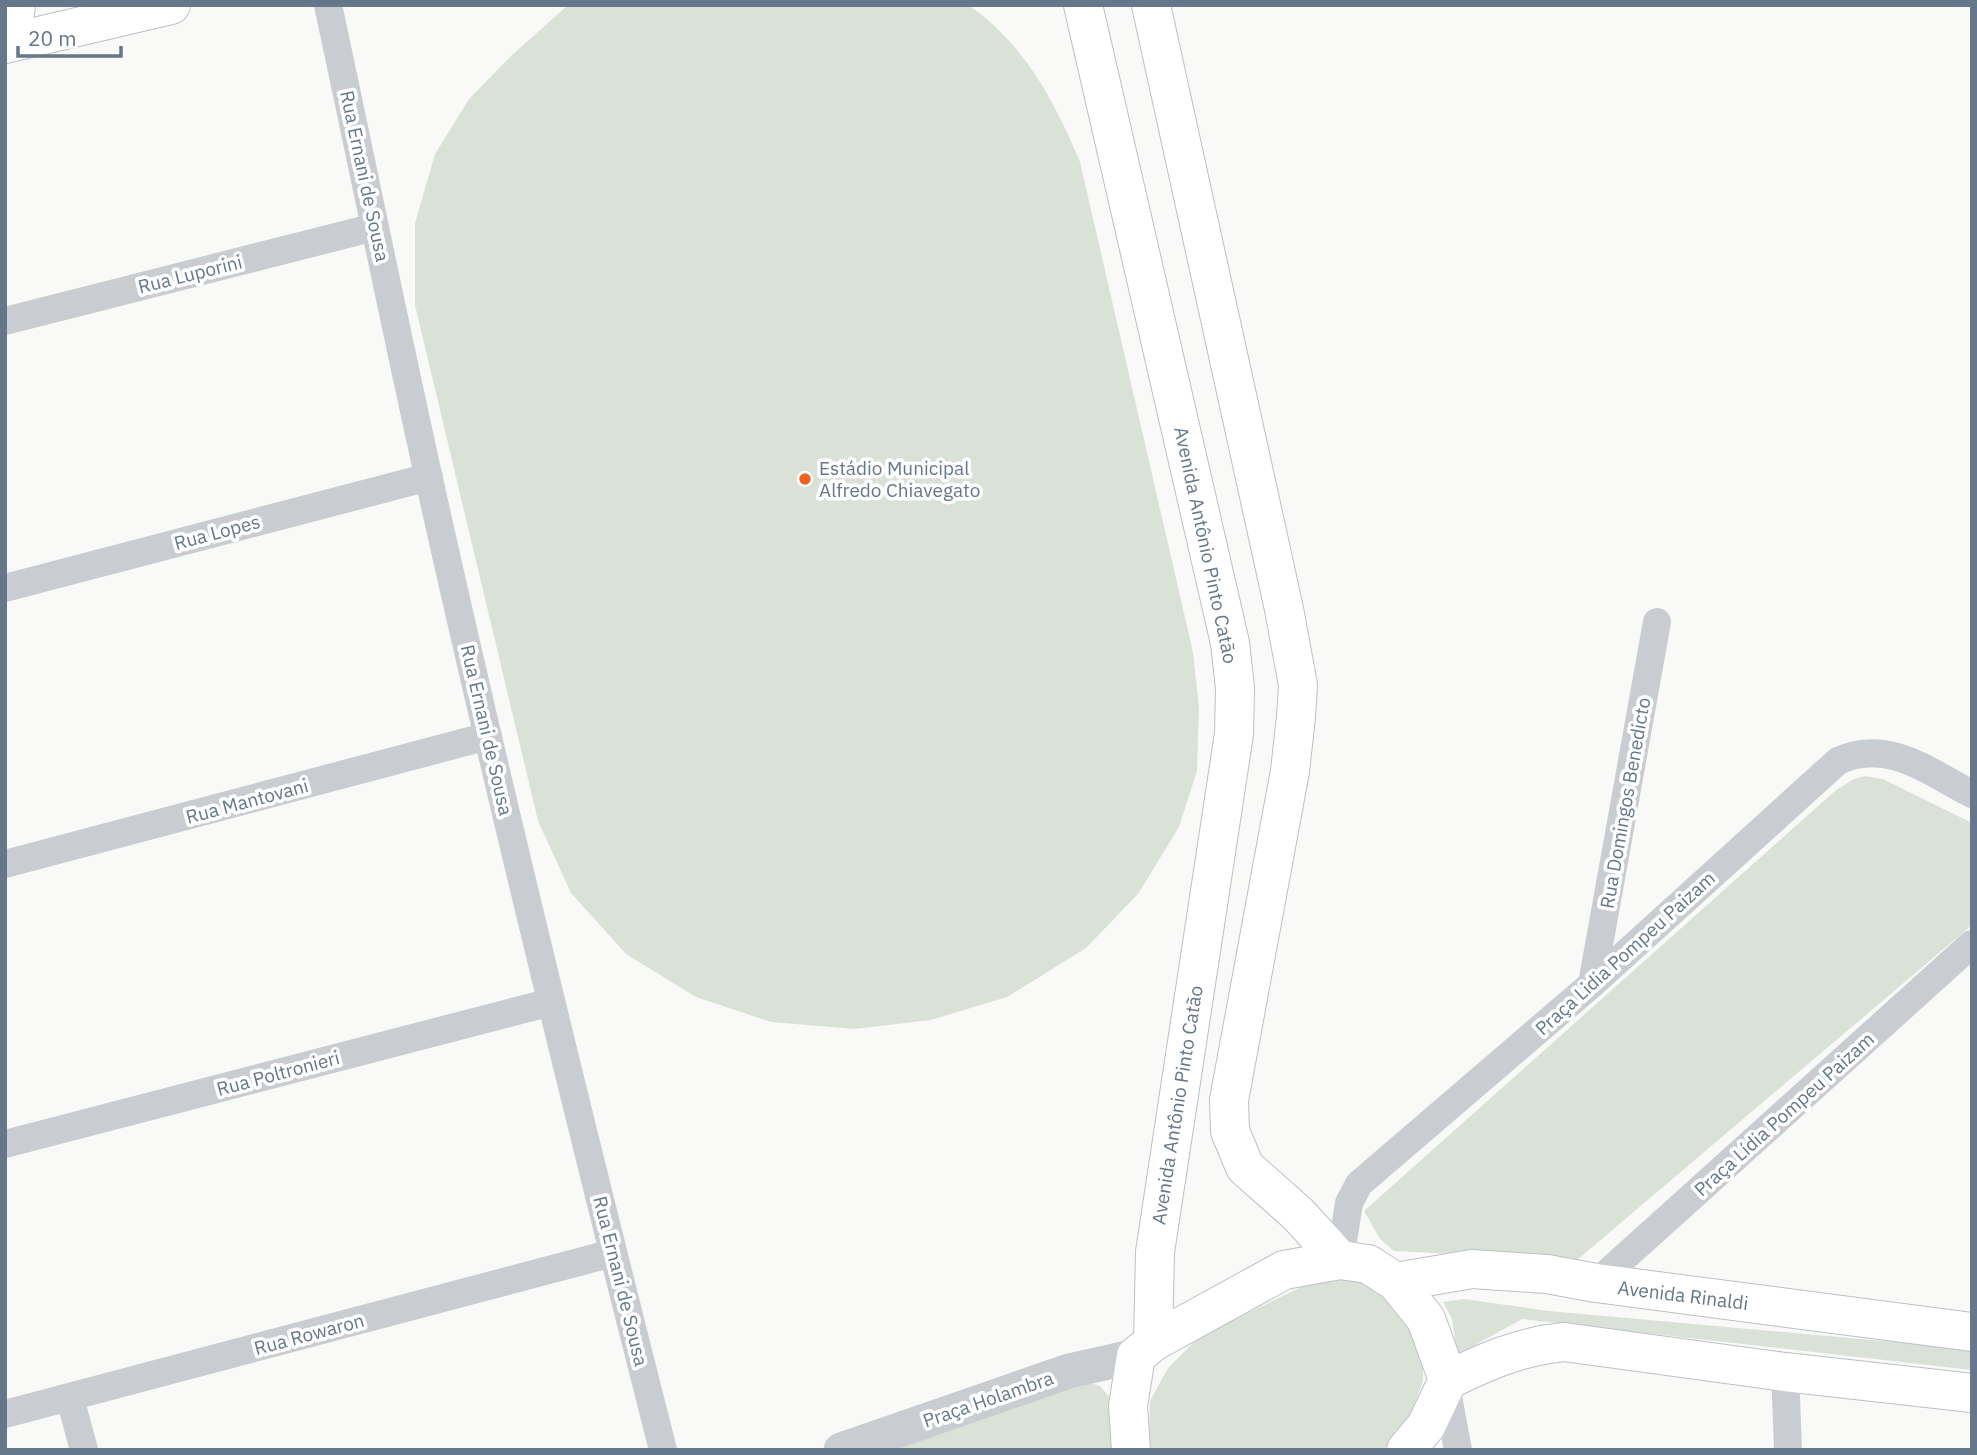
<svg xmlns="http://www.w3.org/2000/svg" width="1977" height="1455" font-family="'IBM Plex Sans',sans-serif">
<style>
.green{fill:#dae2d7}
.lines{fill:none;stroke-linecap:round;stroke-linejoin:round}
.secondary-casing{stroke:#bbc0c5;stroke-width:40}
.minor{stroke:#c9cdd1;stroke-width:28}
.tertiary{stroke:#c9cdd1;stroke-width:35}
.secondary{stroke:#fff;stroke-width:38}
.poi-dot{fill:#f5601b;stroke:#fff;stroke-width:2.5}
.labels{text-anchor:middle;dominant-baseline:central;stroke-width:7;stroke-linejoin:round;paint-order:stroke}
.street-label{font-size:19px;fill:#65778b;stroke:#fff}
.poi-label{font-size:19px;fill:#65778b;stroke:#fff;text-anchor:start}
</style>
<rect width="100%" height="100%" fill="#f9faf7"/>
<g class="green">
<path d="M568,5H968C1024,43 1055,102 1080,162L1193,652L1199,708L1197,771L1179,827L1138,894L1086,948L1007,997L931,1020L854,1029L771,1022L696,997L626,954L571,893L538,821L415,305V223L435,154L469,99L512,55Z"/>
<polygon points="1865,776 1883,779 1972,823 1972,925 1577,1260 1394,1251 1380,1239 1364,1211 1836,790 1854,779"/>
<polygon points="1348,1278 1380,1289 1423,1347 1423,1381 1410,1417 1384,1449 1152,1450 1149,1440 1150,1401 1168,1368 1199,1337 1307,1284"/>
<polygon points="1464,1299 1549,1311 1972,1349 1972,1370 1522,1319 1457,1355 1452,1319 1443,1302"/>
<polygon points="1082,1381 1100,1386 1120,1410 1116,1450 880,1450"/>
</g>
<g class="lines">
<g class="secondary-casing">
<g id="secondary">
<polyline points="1083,5 1230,643 1235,688 1234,734 1155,1252 1153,1342"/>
<polyline points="1151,5 1284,609 1298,685 1296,717 1290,771 1229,1100 1230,1131 1245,1167 1298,1214 1340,1260"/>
<polyline points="5,41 12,32 16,5"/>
<polyline points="5,44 171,5"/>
<polyline points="1396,1282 1472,1269 1547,1274 1596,1283 1972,1332"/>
<path d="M1448,1380C1487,1361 1521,1346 1564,1342L1785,1372L1972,1393"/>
<polyline points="1131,1450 1128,1406 1136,1356 1153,1342 1284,1270 1340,1260 1368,1264 1396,1282 1426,1319 1448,1380 1426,1426 1406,1450"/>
</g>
</g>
<g class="minor">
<path d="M328,5C362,163 394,322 429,479C501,804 581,1127 663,1450"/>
<polyline points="5,321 375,227"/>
<polyline points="5,588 429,477"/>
<polyline points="5,864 488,736"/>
<polyline points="1592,984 1657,622"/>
<polyline points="5,1144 551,1002"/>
<path d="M1340,1260L1349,1203L1359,1184L1592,984L1838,761C1888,738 1927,771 1972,794"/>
<polyline points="1596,1283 1972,944"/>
<polyline points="1785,1372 1788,1450"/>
<polyline points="1446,1386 1458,1450"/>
<polyline points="70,1398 84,1450"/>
<polyline points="5,1414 613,1253"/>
</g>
<polyline class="tertiary" points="841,1450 1069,1371 1136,1356"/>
<use href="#secondary" class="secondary"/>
</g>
<circle class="poi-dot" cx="805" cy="479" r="7"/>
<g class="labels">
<g class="street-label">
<text transform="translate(365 176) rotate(78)">Rua Ernani de Sousa</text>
<text transform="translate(190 274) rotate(-14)">Rua Luporini</text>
<text transform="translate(217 532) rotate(-15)">Rua Lopes</text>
<text transform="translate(1206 545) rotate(78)">Avenida Antônio Pinto Catão</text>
<text transform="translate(487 730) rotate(77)">Rua Ernani de Sousa</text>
<text transform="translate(247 801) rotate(-15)">Rua Mantovani</text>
<text transform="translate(1625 803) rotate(-80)">Rua Domingos Benedicto</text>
<text transform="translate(1625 953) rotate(-42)">Praça Lidia Pompeu Paizam</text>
<text transform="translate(278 1073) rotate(-15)">Rua Poltronieri</text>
<text transform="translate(1177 1105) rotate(-81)">Avenida Antônio Pinto Catão</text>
<text transform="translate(1784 1114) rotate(-42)">Praça Lídia Pompeu Paizam</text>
<text transform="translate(621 1281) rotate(76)">Rua Ernani de Sousa</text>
<text transform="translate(1683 1295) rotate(7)">Avenida Rinaldi</text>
<text transform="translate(309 1334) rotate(-15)">Rua Rowaron</text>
<text transform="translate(988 1399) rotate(-19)">Praça Holambra</text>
</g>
<g class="poi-label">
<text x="819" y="468">Estádio Municipal<tspan x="819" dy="22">Alfredo Chiavegato</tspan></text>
</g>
</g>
<rect width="1977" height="1455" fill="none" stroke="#65778b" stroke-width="14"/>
<path d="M18 46v10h103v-10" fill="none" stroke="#65778b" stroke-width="3.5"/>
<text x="28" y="46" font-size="21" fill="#65778b" stroke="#ffffff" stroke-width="5" paint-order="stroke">20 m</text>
</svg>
